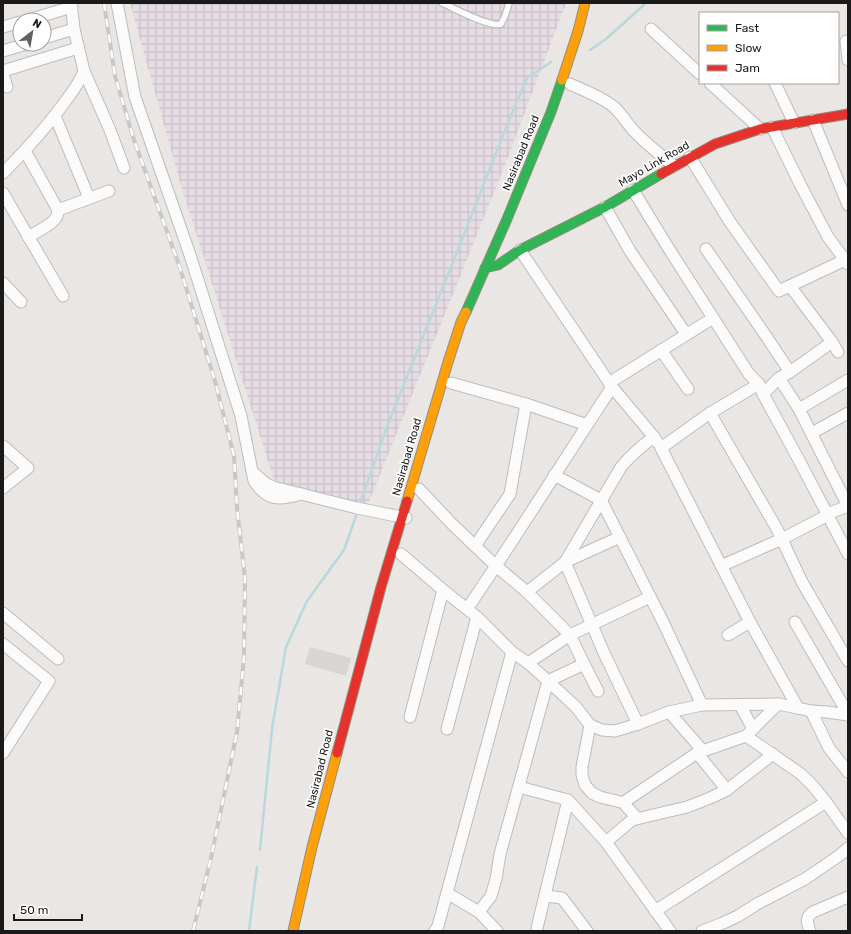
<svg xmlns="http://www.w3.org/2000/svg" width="851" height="934" font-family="Rubik,sans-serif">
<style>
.residential{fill:#d8d6d5}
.industrial{fill:url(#industrial-grid)}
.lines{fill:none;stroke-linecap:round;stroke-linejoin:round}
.stream{stroke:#b8d9db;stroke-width:2.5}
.lane-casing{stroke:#bebdbb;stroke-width:8}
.street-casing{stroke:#bebdbb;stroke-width:13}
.fast-casing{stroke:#918f7d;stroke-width:11}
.slow-casing{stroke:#918f7d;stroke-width:11}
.jam-casing{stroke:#918f7d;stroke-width:11}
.lane{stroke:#fcfbfb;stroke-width:5.5}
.street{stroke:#fcfbfb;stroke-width:11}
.fast{stroke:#30b455;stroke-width:9}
.slow{stroke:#ff9f0a;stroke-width:9}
.jam{stroke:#e5322d;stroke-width:9}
.rail-casing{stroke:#c9c8c8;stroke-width:4}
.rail{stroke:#fff;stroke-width:2.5;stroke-dasharray:8;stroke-linecap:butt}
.labels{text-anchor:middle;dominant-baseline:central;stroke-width:3.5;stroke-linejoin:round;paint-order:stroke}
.street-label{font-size:11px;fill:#1a1a1a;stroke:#fff}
</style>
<defs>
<pattern id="industrial-grid" width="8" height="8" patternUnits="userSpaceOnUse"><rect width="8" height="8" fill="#e6dce4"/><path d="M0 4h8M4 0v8" fill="none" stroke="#c5bcc3"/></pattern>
</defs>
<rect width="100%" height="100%" fill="#e9e6e3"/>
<polygon class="residential" points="310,647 351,658 346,676 305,664"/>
<polygon class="industrial" points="130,3 566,3 504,168 366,509 274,480 180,182"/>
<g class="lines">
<g class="stream">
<polyline points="590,50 606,39 646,3"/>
<polyline points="361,501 386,429 463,237 507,125 527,78 551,62"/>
<polyline points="260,850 272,729 286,647 307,601 344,550 356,516"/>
<polyline points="249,931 257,867"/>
</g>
<g class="lane-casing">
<path id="lane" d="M442,3C454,8 490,28 501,24L505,16L509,3"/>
</g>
<g class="street-casing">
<g id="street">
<polyline points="71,3 74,29 84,71 110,130 124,168"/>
<path d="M117,3L135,97L190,255L241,416L254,481C268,502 280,500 302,494"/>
<polyline points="28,20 72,7"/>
<polyline points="3,27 20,22"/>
<polyline points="651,29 700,74"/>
<polyline points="44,38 74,29"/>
<polyline points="846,41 848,60"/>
<polyline points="3,51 26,44"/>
<polyline points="3,71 78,48"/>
<polyline points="3,74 7,87"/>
<polyline points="710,83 760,129"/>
<polyline points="775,83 794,123"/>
<path d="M570,84C585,91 602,97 614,107C622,114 627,124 634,131C646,144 661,155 674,166"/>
<polyline points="55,116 89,198"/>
<polyline points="813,120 848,205"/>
<polyline points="772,127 801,186 828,237 848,264"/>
<polyline points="25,151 58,210 109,191"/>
<polyline points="690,157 730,222 779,291 845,260"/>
<path d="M3,173C25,151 46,128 64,103C72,93 79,83 84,71"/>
<polyline points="633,190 669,249 749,374 759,384 763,394 800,462 848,554"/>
<polyline points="3,193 63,296"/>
<polyline points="605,207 630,251 686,334"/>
<path d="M28,237C36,232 50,226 55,219C58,216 58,213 58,210"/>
<polyline points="706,249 766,336 790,372"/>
<polyline points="520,250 612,387 654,437 658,443"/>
<polyline points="3,283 21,302"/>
<polyline points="790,286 832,342 838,352"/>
<polyline points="832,342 790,372 779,378 799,409 848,506"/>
<polyline points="661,350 688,389"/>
<polyline points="451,383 526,404 587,425"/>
<polyline points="609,383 713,318"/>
<polyline points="759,384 710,413 661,448 750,622 798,708"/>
<polyline points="763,394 779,378"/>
<polyline points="799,409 848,380"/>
<polyline points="710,413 777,529 802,582 848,661"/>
<polyline points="812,433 848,413"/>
<polyline points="3,446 28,468 3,488"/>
<polyline points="254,473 265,483 273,487 357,508 406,518"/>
<polyline points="554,475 601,500 663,622 702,705"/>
<polyline points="419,489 452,524 496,566 527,592 570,635 584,664 598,691"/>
<polyline points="827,514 848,506"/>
<polyline points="475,546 510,494 526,404"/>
<polyline points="401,554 443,590 477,617 512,652 528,663 548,681 576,707 590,725 602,730 615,731 638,724 669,712 702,705 778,704 798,708 811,711 827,712 848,715"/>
<polyline points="721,566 782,539 828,515"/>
<polyline points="527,592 565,562 620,537"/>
<path d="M467,609C517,536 563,461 612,387"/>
<polyline points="3,613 58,659"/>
<polyline points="795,622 848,714"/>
<polyline points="728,635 750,622"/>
<polyline points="3,644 49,681 3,753"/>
<polyline points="528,663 570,635 650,597"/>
<polyline points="740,705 753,729"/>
<polyline points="811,711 829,748 848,772"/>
<polyline points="669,712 703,751"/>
<polyline points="410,717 443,590"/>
<path d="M638,724L604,653L565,562L621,467C632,454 640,447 654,437"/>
<polyline points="590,725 582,767 582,775 585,785 592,793 600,797 625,803"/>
<polyline points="447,729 477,617"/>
<polyline points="746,736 801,774 813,786 826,802 848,833"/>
<polyline points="697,753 727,790"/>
<polyline points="519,787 568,800 606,842 670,931"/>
<polyline points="637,818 626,806 625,803 627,800 697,753 746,736 778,704"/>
<polyline points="606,842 632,820 687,807 710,798 727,790 773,754"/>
<polyline points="447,893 479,912 497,931"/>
<polyline points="545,896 562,898 587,931"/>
<polyline points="655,911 826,802"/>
<polyline points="479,912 491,896 496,879 500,854 548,681 584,664"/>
<polyline points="537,928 568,800"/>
<polyline points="435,931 438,926 512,652"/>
<polyline points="702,931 723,923 738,916 757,904 805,879 840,855 848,848"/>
<path d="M810,931C807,923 805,917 813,912L848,897"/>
</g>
</g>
<g class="fast-casing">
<g id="fast">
<polyline points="485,268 498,265 520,250 605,207 661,174"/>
<polyline points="466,312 507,219 551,112 562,80"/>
</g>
</g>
<g class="slow-casing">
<g id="slow">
<polyline points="562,80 578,31 585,3"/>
<polyline points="407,501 448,362 461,322 466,312"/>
<polyline points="293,931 312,847 337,753"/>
</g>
</g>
<g class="jam-casing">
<g id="jam">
<polyline points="661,174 715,144 760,129 848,114"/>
<polyline points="337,753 381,587 407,501"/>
</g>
</g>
<use href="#lane" class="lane"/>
<use href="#street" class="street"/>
<use href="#fast" class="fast"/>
<use href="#slow" class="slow"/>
<use href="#jam" class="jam"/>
<g class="rail-casing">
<polyline id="rail" points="104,3 115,76 134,140 179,265 215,381 234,456 237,508 245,578 244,657 237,732 211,858 193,931"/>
</g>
<use href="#rail" class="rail"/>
</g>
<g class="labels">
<g class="street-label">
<text transform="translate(521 153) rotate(-68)">Nasirabad Road</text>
<text transform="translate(654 164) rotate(-30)">Mayo Link Road</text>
<text transform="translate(407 457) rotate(-74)">Nasirabad Road</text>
<text transform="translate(320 769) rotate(-76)">Nasirabad Road</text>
</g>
</g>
<rect width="851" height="934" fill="none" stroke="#1a1a1a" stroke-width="8"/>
<rect x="699" y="12" width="140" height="72" fill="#ffffff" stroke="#a3a3a3"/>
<rect x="707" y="25" width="20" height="6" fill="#30b455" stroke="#a3a3a3"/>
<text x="735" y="32" font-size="12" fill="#1a1a1a">Fast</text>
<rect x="707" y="45" width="20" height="6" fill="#ff9f0a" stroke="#a3a3a3"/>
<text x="735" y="52" font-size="12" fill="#1a1a1a">Slow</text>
<rect x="707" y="65" width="20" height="6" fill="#e5322d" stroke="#a3a3a3"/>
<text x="735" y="72" font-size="12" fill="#1a1a1a">Jam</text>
<g transform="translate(32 32) rotate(31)"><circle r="19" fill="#ffffff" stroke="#a3a3a3"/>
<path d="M0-3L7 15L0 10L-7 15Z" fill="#626160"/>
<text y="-6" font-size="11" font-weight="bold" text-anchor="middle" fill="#1a1a1a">N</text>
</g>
<path d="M14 914v6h68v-6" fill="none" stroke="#1a1a1a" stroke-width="2"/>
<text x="20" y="914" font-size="12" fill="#1a1a1a" stroke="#ffffff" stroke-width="3" paint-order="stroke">50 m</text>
</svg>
